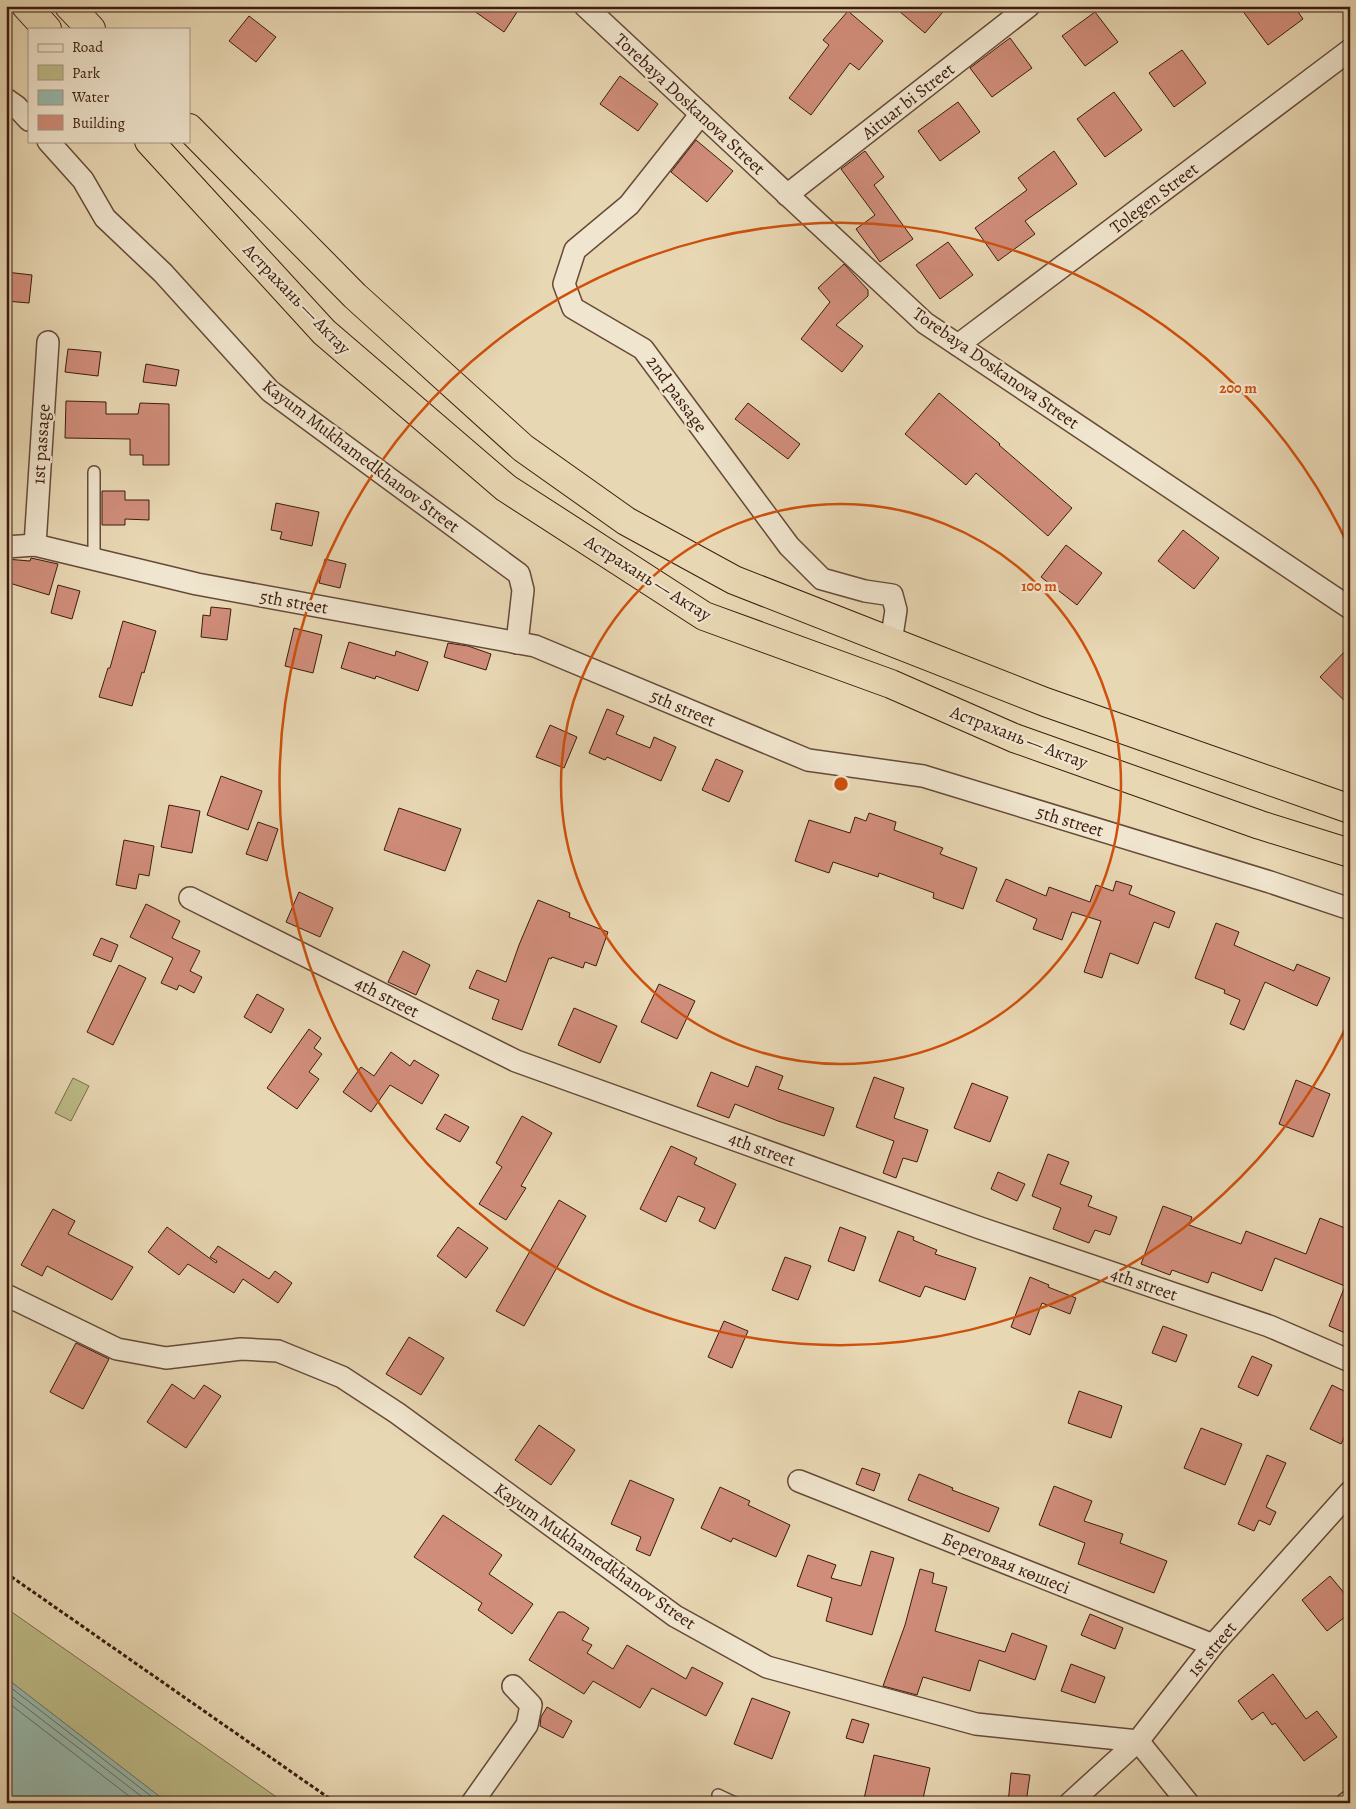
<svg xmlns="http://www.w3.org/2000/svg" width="1356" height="1809" font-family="Alegreya,serif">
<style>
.green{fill:#bdbc88;stroke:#7c6c4b}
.water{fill:#97baae;stroke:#727a6e}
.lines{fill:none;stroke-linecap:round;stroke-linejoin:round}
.shore{stroke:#696a5e;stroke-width:1}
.building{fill:#d08d7a;stroke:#3b1b0e}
.service-casing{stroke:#664a37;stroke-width:14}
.minor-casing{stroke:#664a37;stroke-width:24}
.trunk-casing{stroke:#3b1b0e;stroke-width:30}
.path{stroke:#3b1b0e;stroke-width:3;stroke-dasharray:4 2.5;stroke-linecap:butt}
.service{stroke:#f0e5ce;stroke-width:11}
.minor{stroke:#f0e5ce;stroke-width:21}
.trunk{stroke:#e8d7b3;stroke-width:28}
.ring{fill:none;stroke:#ce500c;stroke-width:2.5}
.labels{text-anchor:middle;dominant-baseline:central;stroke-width:4.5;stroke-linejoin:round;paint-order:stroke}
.street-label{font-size:18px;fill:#3b1b0e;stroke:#f0e5ce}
.centre{fill:#ce500c;stroke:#f0e5ce;stroke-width:2.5}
.ring-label{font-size:15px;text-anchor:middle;font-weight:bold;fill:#ce500c;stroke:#f0e5ce;stroke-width:4.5;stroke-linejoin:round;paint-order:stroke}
</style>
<rect width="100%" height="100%" fill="#e8d7b3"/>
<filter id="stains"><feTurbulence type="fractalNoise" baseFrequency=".004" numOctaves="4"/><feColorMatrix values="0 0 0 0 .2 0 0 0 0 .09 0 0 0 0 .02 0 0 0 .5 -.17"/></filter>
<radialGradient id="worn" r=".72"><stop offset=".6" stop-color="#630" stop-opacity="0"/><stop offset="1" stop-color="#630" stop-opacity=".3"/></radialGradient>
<g class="green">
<polygon points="73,1078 89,1086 71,1121 55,1113"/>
<polygon points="6,1608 285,1803 168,1803 6,1678"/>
</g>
<polygon class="water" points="6,1678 168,1803 6,1803"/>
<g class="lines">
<g class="shore">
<polyline points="6,1684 160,1803"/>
<polyline points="6,1692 150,1803"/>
<polyline points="6,1701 138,1803"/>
</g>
</g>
<g class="building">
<polygon points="467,6 521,6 504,32"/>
<polygon points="893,6 948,6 925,33"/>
<polygon points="1239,6 1294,6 1303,19 1268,45"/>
<polygon points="848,11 883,41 859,70 850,63 811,115 789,98 829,45 823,40"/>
<polygon points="1095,12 1118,42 1085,66 1062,36"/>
<polygon points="249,16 276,37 256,62 229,41"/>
<polygon points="1010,38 1032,68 992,97 970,68"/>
<polygon points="1182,50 1206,83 1174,107 1149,73"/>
<polygon points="620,76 658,104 638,131 600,104"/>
<polygon points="1114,92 1142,130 1105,157 1077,119"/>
<polygon points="958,102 980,132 940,161 918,131"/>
<polygon points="696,140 733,171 707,202 671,172"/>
<polygon points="865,151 884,177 874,185 913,239 880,262 856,229 875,215 841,169"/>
<polygon points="1054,151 1077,184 1025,221 1035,234 998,261 975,228 1027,190 1018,178"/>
<polygon points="948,242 973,275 940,299 916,265"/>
<polygon points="844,264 868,290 868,296 836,325 863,346 842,372 801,339 830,302 818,288"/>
<polygon points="6,272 32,275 29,303 6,301"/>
<polygon points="68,349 101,352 98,376 65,372"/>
<polygon points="146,364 179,370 176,386 143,382"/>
<polygon points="939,393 1000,444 999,445 1072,508 1048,536 976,473 966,485 905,434"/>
<polygon points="66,401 106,402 106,414 138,414 140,403 169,404 169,465 143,465 143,455 130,455 130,439 65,438"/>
<polygon points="748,403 800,444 788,459 735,419"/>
<polygon points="102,491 125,491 125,500 149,500 149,520 125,519 125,525 102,525"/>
<polygon points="276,503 319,512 312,546 280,539 282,532 271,530"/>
<polygon points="1183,530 1219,558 1194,589 1158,561"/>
<polygon points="1066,545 1102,573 1077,605 1041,577"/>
<polygon points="31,558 58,564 49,595 6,582 6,559 30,561"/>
<polygon points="325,559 346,564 340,588 319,583"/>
<polygon points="58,585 80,591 72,619 51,613"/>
<polygon points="211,607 231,609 227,640 201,637 203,615 210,616"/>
<polygon points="123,621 156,631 144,673 142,672 132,706 99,697 108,668 110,668"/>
<polygon points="294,628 322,635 313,673 285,666"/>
<polygon points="349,642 395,656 396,651 428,662 418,691 376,676 375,679 341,668"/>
<polygon points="448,643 468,646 491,654 486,670 444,657"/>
<polygon points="1350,646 1350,706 1320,677"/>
<polygon points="607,709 624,716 616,734 650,748 654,737 676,747 661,781 607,757 605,760 589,753"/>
<polygon points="550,725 577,737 564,768 536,757"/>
<polygon points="716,759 743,771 729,802 702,790"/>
<polygon points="221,776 262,791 248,830 207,815"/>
<polygon points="169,805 200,811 192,853 161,847"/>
<polygon points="399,808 461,829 445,871 384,850"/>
<polygon points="869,813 896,822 894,830 943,848 940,854 977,868 963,909 933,898 934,893 879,873 878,877 833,862 829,873 795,861 809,820 850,833 855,817 866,821"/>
<polygon points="258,822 278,829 267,861 246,854"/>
<polygon points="124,840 154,846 149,876 139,874 136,889 116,885"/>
<polygon points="1006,879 1046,896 1049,887 1090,902 1096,885 1113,891 1116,881 1132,886 1129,894 1175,912 1169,928 1154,922 1138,964 1110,953 1102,978 1084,972 1101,921 1072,912 1062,940 1033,929 1037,919 996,901"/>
<polygon points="299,892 333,908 320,937 286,922"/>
<polygon points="538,900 570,913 569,917 608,932 596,966 585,962 583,968 552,957 551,959 549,958 522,1030 492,1019 499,1000 469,988 477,970 506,982 519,945"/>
<polygon points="146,904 180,921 172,938 200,951 190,971 202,977 194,993 179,985 177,990 161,983 173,958 130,937"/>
<polygon points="1216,923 1239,932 1234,945 1294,971 1297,964 1330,978 1317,1006 1265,982 1244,1030 1230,1024 1240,1000 1224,993 1225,990 1195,978"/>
<polygon points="101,938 118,945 111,962 93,955"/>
<polygon points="403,951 430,965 416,995 388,982"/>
<polygon points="119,965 146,978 113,1045 87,1032"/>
<polygon points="659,984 695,1001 677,1039 641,1022"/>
<polygon points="257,994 284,1009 271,1033 244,1017"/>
<polygon points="574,1008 617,1026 600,1063 558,1045"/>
<polygon points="309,1029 321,1038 314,1048 322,1054 309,1072 319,1079 297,1109 267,1088"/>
<polygon points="391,1052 410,1066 414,1060 439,1075 422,1104 390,1085 371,1112 343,1092 361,1067 374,1076"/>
<polygon points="756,1066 783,1076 778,1089 834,1108 824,1136 778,1121 735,1104 729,1118 697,1106 711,1072 748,1087"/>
<polygon points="874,1077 904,1088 894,1118 928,1130 917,1162 903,1158 896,1178 883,1173 894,1141 856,1127"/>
<polygon points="1296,1080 1330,1094 1313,1137 1279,1124"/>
<polygon points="972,1083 1008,1097 990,1142 954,1128"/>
<polygon points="445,1114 469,1127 460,1142 436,1129"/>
<polygon points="522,1116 552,1133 521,1186 526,1188 506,1220 479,1204 502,1167 496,1163"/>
<polygon points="671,1146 697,1158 694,1164 736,1184 715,1229 699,1221 705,1208 678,1196 666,1222 640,1209"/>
<polygon points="1048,1154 1069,1162 1060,1184 1092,1196 1088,1206 1117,1217 1110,1235 1095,1230 1089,1243 1053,1229 1061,1208 1032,1196"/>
<polygon points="998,1172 1025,1184 1017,1201 991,1189"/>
<polygon points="559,1200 586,1216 524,1326 496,1311"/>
<polygon points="1163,1206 1192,1217 1189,1225 1241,1244 1246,1231 1306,1254 1320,1218 1350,1230 1350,1335 1329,1326 1345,1286 1275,1258 1262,1291 1212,1272 1208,1283 1172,1270 1170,1275 1141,1264"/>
<polygon points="53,1209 75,1221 68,1234 133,1267 112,1300 47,1266 42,1276 21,1265"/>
<polygon points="167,1227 216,1263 217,1261 210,1257 218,1246 269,1279 275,1271 292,1283 278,1303 243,1279 234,1293 188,1264 179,1275 148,1252"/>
<polygon points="458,1227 488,1248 466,1278 437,1256"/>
<polygon points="840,1227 866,1237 854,1271 828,1261"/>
<polygon points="898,1231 914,1237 913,1240 937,1250 935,1254 976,1268 965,1300 925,1286 920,1297 879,1281"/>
<polygon points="785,1257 811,1266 798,1300 772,1290"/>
<polygon points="1030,1277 1049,1285 1048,1287 1076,1298 1070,1314 1042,1303 1030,1335 1011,1327"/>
<polygon points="724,1321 748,1331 732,1368 708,1357"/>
<polygon points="1163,1326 1187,1335 1176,1362 1152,1353"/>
<polygon points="409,1337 444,1358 421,1395 386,1374"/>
<polygon points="76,1343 109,1359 83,1409 50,1392"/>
<polygon points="1252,1356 1272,1365 1258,1396 1238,1387"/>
<polygon points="172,1384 194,1399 204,1385 221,1396 186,1448 147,1422"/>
<polygon points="1332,1385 1350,1394 1350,1426 1341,1444 1310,1429"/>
<polygon points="1079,1391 1122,1406 1111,1438 1068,1423"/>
<polygon points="539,1425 575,1450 551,1485 515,1460"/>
<polygon points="1201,1428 1242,1444 1225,1485 1184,1468"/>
<polygon points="1267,1455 1286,1463 1266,1507 1276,1512 1270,1525 1259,1520 1254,1531 1238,1524"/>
<polygon points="862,1468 880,1474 874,1491 856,1484"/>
<polygon points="919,1474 953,1488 952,1490 999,1508 989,1532 908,1500"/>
<polygon points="630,1480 674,1499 650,1556 636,1550 641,1537 611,1524"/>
<polygon points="1054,1486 1092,1501 1084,1521 1123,1534 1120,1543 1167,1561 1154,1593 1078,1564 1085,1543 1039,1525"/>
<polygon points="720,1487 750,1501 748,1505 790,1525 776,1557 733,1538 731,1542 701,1528"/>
<polygon points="443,1515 502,1555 489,1574 533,1604 512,1634 478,1610 482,1603 414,1557"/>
<polygon points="871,1551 894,1558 872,1635 826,1621 832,1598 797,1586 808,1555 836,1565 831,1578 861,1586"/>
<polygon points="920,1569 934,1573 932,1583 947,1587 935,1631 1005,1652 1012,1633 1047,1646 1035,1680 979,1660 970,1691 923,1677 917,1695 883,1686 905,1625"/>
<polygon points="1330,1576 1350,1600 1350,1613 1327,1631 1302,1600"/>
<polygon points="558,1612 564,1612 589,1628 582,1640 592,1645 587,1653 613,1669 627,1645 686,1679 692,1667 723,1683 706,1716 652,1688 640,1708 593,1681 584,1694 529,1660"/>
<polygon points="1090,1614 1123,1628 1115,1649 1081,1635"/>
<polygon points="1071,1664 1105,1677 1095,1703 1061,1691"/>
<polygon points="1273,1674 1306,1719 1317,1711 1337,1737 1304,1761 1275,1723 1272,1725 1263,1712 1252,1720 1238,1701"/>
<polygon points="752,1698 790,1712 772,1759 734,1744"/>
<polygon points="547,1707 572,1721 563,1738 540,1726 541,1717"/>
<polygon points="852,1719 869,1724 863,1743 846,1738"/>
<polygon points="874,1755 930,1768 922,1803 863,1803"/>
<polygon points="1011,1773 1030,1775 1026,1803 1008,1803"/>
</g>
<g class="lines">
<g class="service-casing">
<g id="service">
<polyline points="94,559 94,472"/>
<polyline points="718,1795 735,1803"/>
</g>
</g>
<g class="minor-casing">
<g id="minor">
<polyline points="585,6 925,323 1350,608"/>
<polyline points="6,99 16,106 29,120"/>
<polyline points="701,114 629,205 575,250 564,284 573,308 643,349 789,546 822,579 865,591 892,595 896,610 891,642"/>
<polyline points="48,141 83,180 105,218 163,273 270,391 519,574 523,590 517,643"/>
<polyline points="787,195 1029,6"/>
<polyline points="958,345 1350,50"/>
<polyline points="35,545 48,342"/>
<polyline points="6,547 35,545 197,584 535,646 808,760 923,776 1270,882 1350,909"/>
<polyline points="190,898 516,1061 980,1228 1269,1326 1350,1361"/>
<polyline points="6,1295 117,1349 166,1358 241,1349 278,1351 342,1377 397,1413 675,1616 767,1667 976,1724 1138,1741 1188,1803"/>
<polyline points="799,1481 1213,1645"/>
<polyline points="472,1803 527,1725 531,1705 513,1686"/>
<polyline points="1070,1803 1138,1741 1213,1645 1350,1492"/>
<polyline points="1347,1803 1350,1801"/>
</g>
</g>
<g class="trunk-casing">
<g id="trunk">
<polyline points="26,6 47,29"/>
<polyline points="69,6 91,29"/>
<polyline points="189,128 355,296 523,448 626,521 734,580 1045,702 1350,809"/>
<polyline points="149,141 324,332 506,488 704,616 891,684 1014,738 1260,825 1350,853"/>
</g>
</g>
<polyline class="path" points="6,1573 336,1803"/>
<use href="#service" class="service"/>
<use href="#minor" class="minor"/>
<use href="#trunk" class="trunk"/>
</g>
<g class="ring">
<circle cx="841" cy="784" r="280"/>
<path d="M1349 1021A561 561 0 1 1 1349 547"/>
</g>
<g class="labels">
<g class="street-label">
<text transform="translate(908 101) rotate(-38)">Aituar bi Street</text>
<text transform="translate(690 104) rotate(43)">Torebaya Doskanova Street</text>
<text transform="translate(1154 198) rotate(-37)">Tolegen Street</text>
<text transform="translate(297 299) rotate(46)">Астрахань — Актау</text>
<text transform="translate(996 368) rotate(35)">Torebaya Doskanova Street</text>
<text transform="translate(677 394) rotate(54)">2nd passage</text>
<text transform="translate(41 444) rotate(-86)">1st passage</text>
<text transform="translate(361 456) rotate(37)">Kayum Mukhamedkhanov Street</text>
<text transform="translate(648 578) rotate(32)">Астрахань — Актау</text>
<text transform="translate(294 602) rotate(10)">5th street</text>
<text transform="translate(683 708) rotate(23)">5th street</text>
<text transform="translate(1019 737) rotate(21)">Астрахань — Актау</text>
<text transform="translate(1070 821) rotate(17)">5th street</text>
<text transform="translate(387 997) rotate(27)">4th street</text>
<text transform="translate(762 1149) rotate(20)">4th street</text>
<text transform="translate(1144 1284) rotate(19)">4th street</text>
<text transform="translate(595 1556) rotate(35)">Kayum Mukhamedkhanov Street</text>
<text transform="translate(1006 1563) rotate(22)">Береговая көшесі</text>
<text transform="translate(1212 1649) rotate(-50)">1st street</text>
</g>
</g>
<circle cx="841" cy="784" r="8" class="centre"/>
<g class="ring-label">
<text x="1238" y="393">200 m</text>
<text x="1039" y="591">100 m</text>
</g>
<rect width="1356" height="1809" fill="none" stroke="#e8d7b3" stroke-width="25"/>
<rect x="8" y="8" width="1341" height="1794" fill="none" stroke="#3b1b0e" stroke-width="2.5"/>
<rect x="12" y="12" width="1331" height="1784" fill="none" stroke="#3b1b0e"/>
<rect x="28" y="28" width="162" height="115" fill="#f0e5ce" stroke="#a89481"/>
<rect x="38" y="44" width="25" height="8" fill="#f0e5ce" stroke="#a89481"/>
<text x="72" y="52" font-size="15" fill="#3b1b0e">Road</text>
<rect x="38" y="65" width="25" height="15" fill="#bdbc88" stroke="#a89481"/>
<text x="72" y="78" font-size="15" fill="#3b1b0e">Park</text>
<rect x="38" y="90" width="25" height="15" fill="#97baae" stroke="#a89481"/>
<text x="72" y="102" font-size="15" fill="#3b1b0e">Water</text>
<rect x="38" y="115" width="25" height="15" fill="#d08d7a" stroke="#a89481"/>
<text x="72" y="128" font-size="15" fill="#3b1b0e">Building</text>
<rect width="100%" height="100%" filter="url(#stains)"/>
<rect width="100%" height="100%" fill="url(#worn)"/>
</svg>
